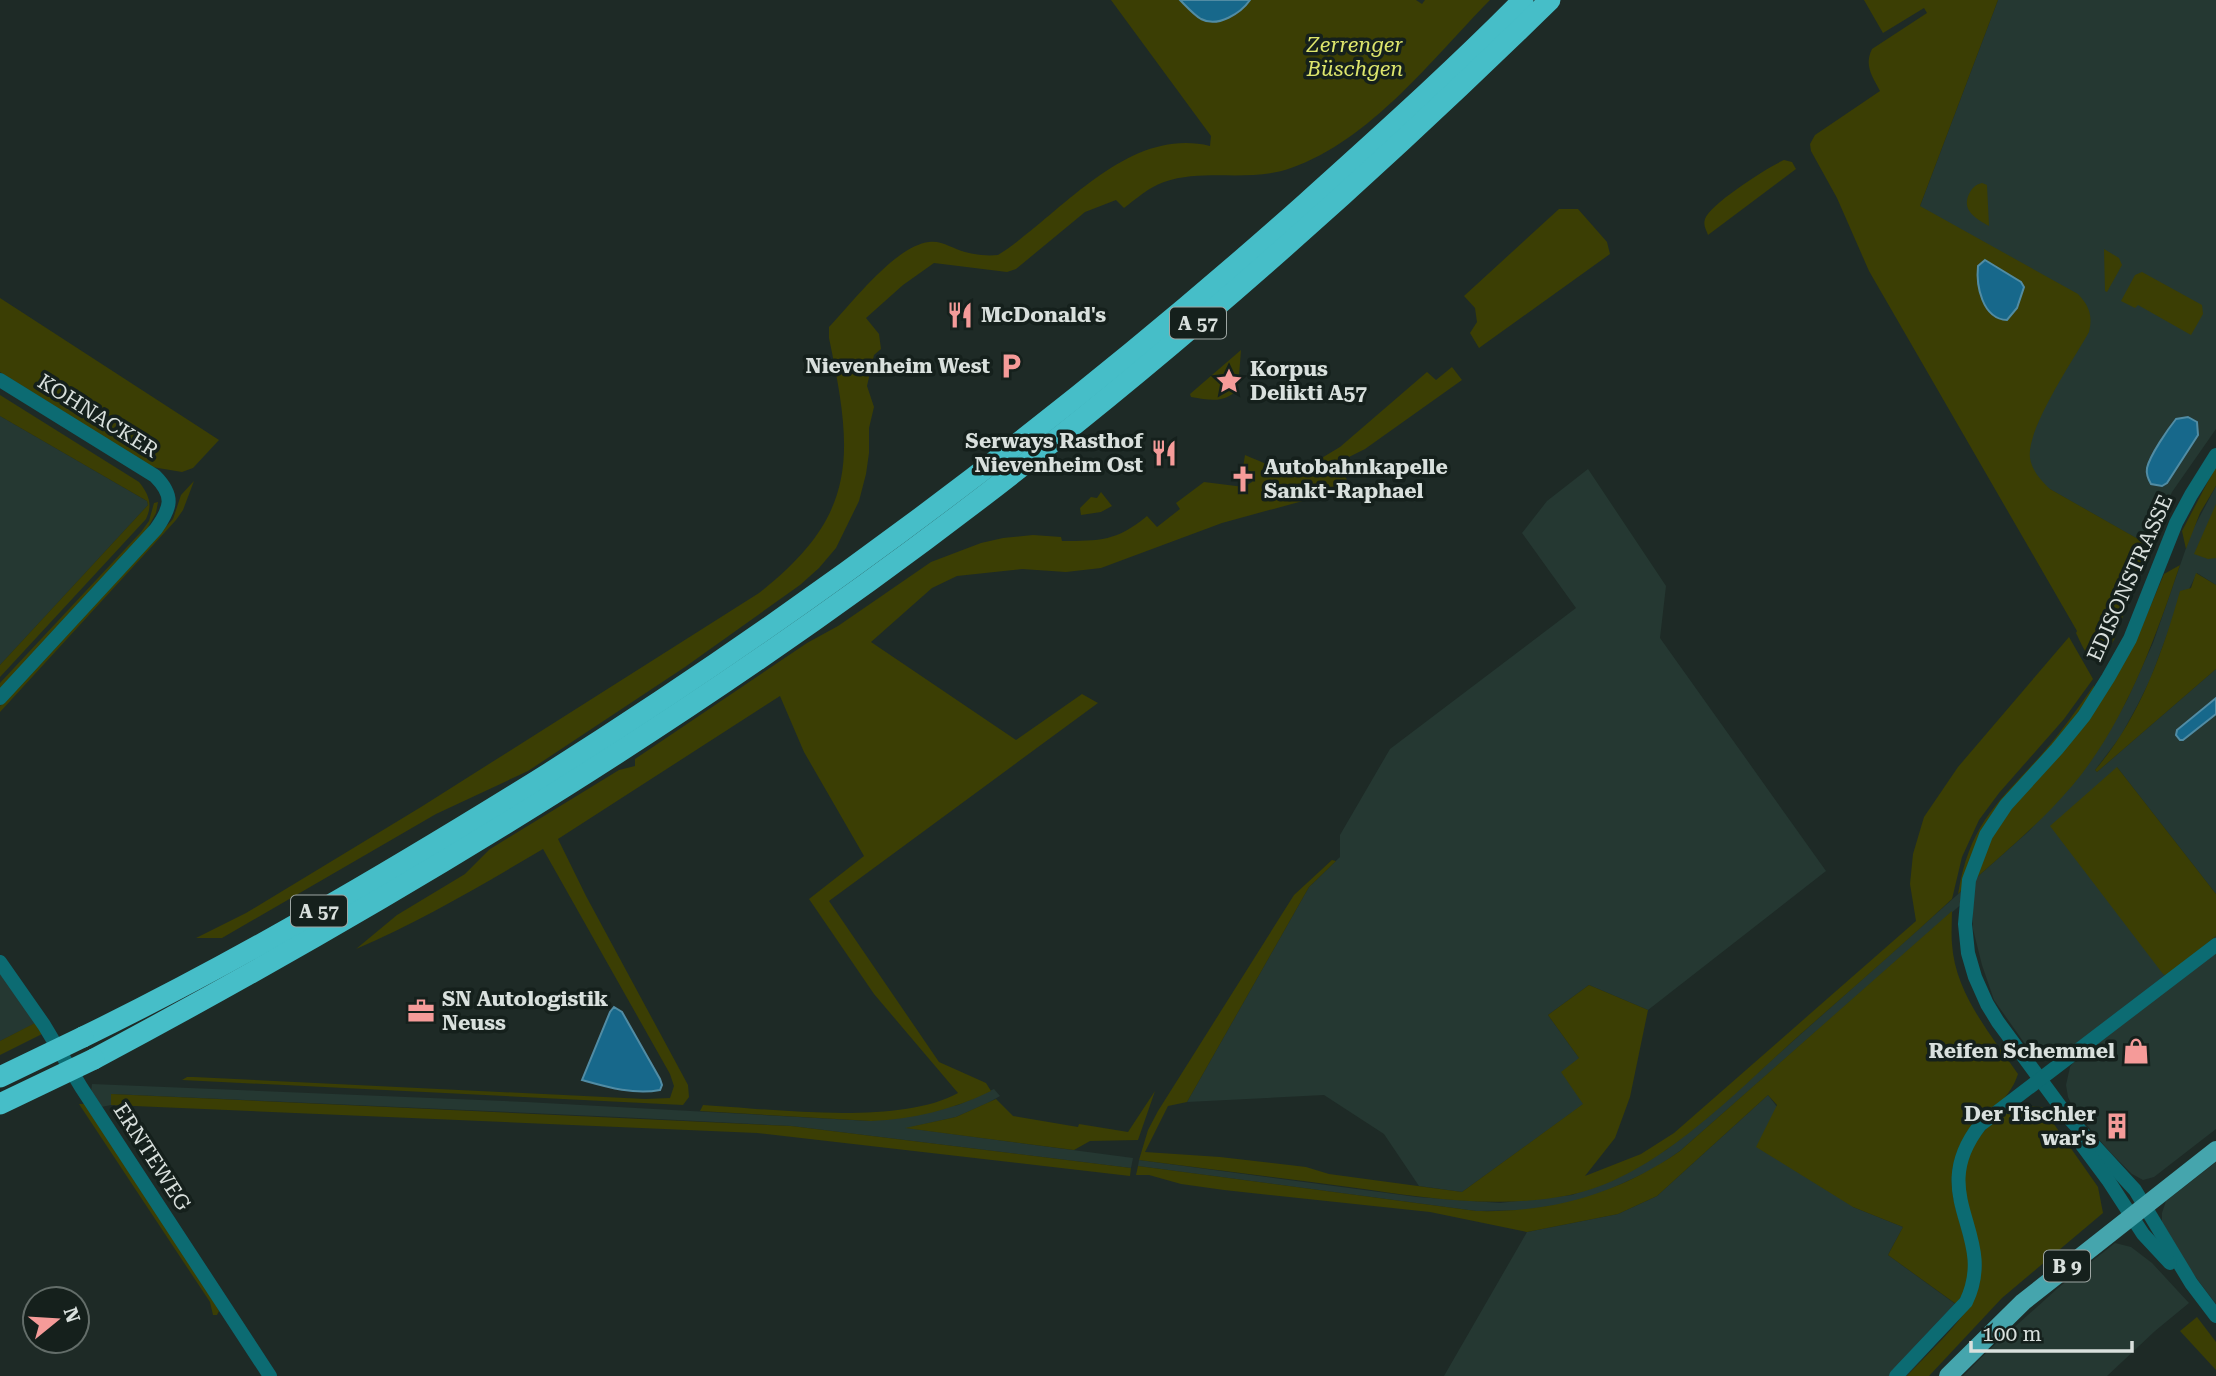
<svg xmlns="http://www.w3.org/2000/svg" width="2216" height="1376" font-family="'Roboto Serif',serif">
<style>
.built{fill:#253832}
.green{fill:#3b3e04}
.water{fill:#17688b;stroke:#518ca4;stroke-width:2}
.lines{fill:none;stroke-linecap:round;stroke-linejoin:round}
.minor{stroke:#0c6b72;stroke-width:14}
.major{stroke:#45a5ad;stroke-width:18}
.highway{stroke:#46bec8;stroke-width:21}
.highway-bridge{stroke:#46bec8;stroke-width:21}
.labels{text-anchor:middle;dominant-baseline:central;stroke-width:7;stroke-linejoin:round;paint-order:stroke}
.shield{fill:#15201c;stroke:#9ea6a3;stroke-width:2}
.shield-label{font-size:19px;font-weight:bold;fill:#d9e0dd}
.park-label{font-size:21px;font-style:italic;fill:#dee66c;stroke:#15201c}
.poi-label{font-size:21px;font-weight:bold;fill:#d9e0dd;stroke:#15201c;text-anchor:start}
.street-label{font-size:21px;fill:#d9e0dd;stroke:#15201c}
</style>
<rect width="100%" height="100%" fill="#1e2a26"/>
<g class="built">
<polygon points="1998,0 2216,0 2216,429 2172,492 2157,524 2153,525 2148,545 2023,474 1920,206"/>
<polygon points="0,416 147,501 148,505 0,665"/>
<polygon points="1588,469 1666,586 1660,638 1826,871 1648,1010 1589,985 1548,1015 1579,1058 1584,1104 1462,1192 1419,1186 1384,1134 1324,1095 1187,1102 1309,887 1340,857 1340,835 1390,749 1576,608 1522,533 1547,501"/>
<polygon points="2216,486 2216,585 2197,573 2170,627 2150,680 2137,706 2120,737 2095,770 2097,772 2216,669 2216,894 2117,767 2168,976 2216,936 2216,1129 2154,1177 2143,1180 2132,1174 2109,1151 2074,1110 2068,1097 2066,1085 2070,1067 2075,1060 2065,1047 2045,1051 2025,1044 1994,1000 1982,965 1973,929 1973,894 1680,1151 1654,1169 1595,1196 1564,1204 1524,1210 1476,1211 1138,1166 1139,1160 1417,1197 1500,1203 1572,1195 1613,1179 1666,1150 1720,1106 2029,831 2073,784 2110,730 2127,700 2153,643 2192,531"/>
<polygon points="0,972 36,1023 0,1041"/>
<polygon points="92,1084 526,1102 871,1121 958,1105 994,1089 1000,1096 988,1103 956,1117 907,1128 1133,1158 1131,1168 791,1126 618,1117 111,1094 111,1105 101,1107 91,1093"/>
<polygon points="1768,1095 1853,1207 1903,1227 1888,1255 1965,1311 1907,1376 1444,1376 1527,1232 1618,1214 1657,1196"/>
<polygon points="2216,1162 2216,1304 2188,1267 2162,1224 2162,1213 2166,1201"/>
<polygon points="2115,1243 2131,1247 2152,1263 2189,1303 2155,1331 2107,1376 1963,1376 1988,1351 2058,1288"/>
</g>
<g class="green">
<path d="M1111,0H1180L1202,20L1249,2L1250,0H1416L1422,4L1425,0H1490C1432,59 1371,140 1291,168C1250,183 1205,168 1164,182C1149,187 1136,199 1124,208L1116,200L1085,212L1016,269L1007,272L934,263L903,285L866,318L879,334L881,349L874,355L867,386L874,407L869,428V453L866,474L859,501L836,548L819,568L800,585L685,667L528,771L436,814L222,938H196L246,913L421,807L759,593C860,514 853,454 829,338V327C852,303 895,246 929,242C942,240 953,249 965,252C976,255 987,256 998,255C1061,215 1126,126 1210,146L1211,136Z"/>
<path d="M1864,0H1998L1920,206L2078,294C2089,306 2093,315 2089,332C2074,359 2026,429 2030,458C2032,471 2041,480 2050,489L2145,543L2148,547L2115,638L2101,663C2087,660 2082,645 2076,633L2077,631L1869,271L1837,198L1811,151L1810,144L1815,135L1880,91C1872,76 1864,65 1872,49L1927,13L1924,8L1883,33Z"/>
<path d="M1784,160L1792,162L1796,169L1708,235C1706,229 1703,226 1705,219C1710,204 1768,167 1784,160Z"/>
<path d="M1982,183L1987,185L1989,226C1977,219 1961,211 1969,194C1973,187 1975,185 1982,183Z"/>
<polygon points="1559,209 1578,209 1607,242 1610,254 1479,348 1470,333 1477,322 1475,308 1464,296"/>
<polygon points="2104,249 2119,258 2122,265 2107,292 2105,291"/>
<polygon points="2142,272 2202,305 2203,314 2191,335 2138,305 2135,308 2121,301 2135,275"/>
<polygon points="0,298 219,440 193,468 182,472 152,467 0,372"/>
<path d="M1241,350L1238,389C1224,404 1210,400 1191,397L1190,394Z"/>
<polygon points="1452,367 1462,380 1365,449 1339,462 1310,465 1340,447 1427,372 1436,380"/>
<path d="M0,395L139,482C149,495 153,504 146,519L0,677V665L148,505L147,501L0,416Z"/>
<path d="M1245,455C1279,469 1306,485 1343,470L1350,488L1222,523L1101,568L1066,572L1022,569L957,576L932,588L871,642L1016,740L1082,694L1098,703L829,901L939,1062L986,1083L991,1091C952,1110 913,1119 871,1121L700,1111L703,1105C771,1109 899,1126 958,1093L874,994L809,899L864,856L804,752L780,696L558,839L586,896L688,1085L689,1097L683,1105L182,1080L187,1077H194L645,1099L670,1098L674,1086L670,1074L543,849C482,885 421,921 356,949L397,915L465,874L490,849L619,770L635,766V759L807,643L838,626L931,562L981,543L1003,538L1033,535L1061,537L1062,541C1100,541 1117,541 1147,516L1157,527L1180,509L1176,503L1204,482L1244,487L1252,482L1251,472L1243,467Z"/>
<polygon points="2216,466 2216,486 2200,513 2186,549 2182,531"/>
<polygon points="194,481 183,510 176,520 0,712 0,706 173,519 181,495"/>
<polygon points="1101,492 1112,506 1101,512 1081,515 1080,508 1091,497 1097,498"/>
<polygon points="158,502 156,513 146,531 0,690 0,683 141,532 149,521 154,503"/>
<polygon points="2216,504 2216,558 2208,559 2194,554"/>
<path d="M2180,565C2154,642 2125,723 2072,786C2043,820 2009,849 1975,879L1995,829L2140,631L2164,574Z"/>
<path d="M2196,573L2216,585V669L2097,772L2095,770C2139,719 2162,655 2180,591L2191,588Z"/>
<path d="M2069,637L2093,679L2064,719L1999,793L1979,820L1962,857L1952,899C1900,947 1847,993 1794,1040C1732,1096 1654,1178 1570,1195C1496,1210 1422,1197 1349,1187C1279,1178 1209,1169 1139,1160L1148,1130L1158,1111L1294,895L1332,860L1336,861L1309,887L1187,1102L1168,1106L1145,1152L1220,1157L1306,1167L1329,1174L1462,1192L1583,1104L1561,1072L1579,1058L1548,1015L1589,985L1648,1010L1630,1097L1615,1138L1585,1176L1641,1154L1674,1133L1916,921L1910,884L1913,854L1924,817L1958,767Z"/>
<path d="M2094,685L2093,694L2075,719L2007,796L1962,890L1958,894C1970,823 1997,804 2042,754C2061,732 2078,708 2094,685Z"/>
<polygon points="2117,767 2216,894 2216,936 2167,976 2163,974 2050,826"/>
<path d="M1952,911C1952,922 1951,933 1952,944C1955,993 1991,1035 2018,1074C2003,1119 1958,1116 1952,1175C1948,1218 1989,1264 1956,1304L1888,1255L1903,1227L1853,1207L1756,1147L1777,1105L1768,1095L1657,1196L1618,1214L1527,1232L1430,1212L1224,1190L1181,1184L1149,1175H1136L1138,1166L1476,1211C1551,1213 1618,1194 1680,1151Z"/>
<polygon points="35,1023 44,1033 0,1055 0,1041"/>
<polygon points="1155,1091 1138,1140 1090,1141 1074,1150 905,1128 956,1117 996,1099 1013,1116 1078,1127 1079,1124 1128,1132"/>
<polygon points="111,1094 791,1126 1131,1168 1130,1176 757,1133 111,1105"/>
<polygon points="79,1104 86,1104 150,1197 219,1311 217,1315 213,1315 210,1302"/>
<path d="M2025,1106L2042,1107L2098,1187L2103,1213L2002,1298L1929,1376H1907C1926,1355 1971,1314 1978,1289C1989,1247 1969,1232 1964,1195C1958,1155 1988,1114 2025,1106Z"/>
<polygon points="2197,1317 2216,1342 2216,1370 2180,1331"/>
</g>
<g class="water">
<path d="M1180,0H1250C1241,13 1218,28 1201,19C1194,15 1186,6 1180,0Z"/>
<path d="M1985,260L2021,282L2024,287L2017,308L2007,320C1982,319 1976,285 1978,266Z"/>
<path d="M2188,417L2197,422L2198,435L2167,483L2162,486L2151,484C2148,479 2146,474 2147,468C2150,455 2168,429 2176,419Z"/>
<polygon points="2216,698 2216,714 2183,740 2180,740 2176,735 2177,730"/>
<path d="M614,1007L622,1012L660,1079L662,1085L660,1090C634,1095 607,1087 582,1080L610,1012Z"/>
</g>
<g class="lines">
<g class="minor">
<path d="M0,380L155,476C175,496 171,508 156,529L0,698"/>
<polyline points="2216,455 2191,495 2176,523 2130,639 2108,678 2084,716 2057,749 2006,805 1986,835 1969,880 1965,924 1968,953 1975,977 1987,1004 1998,1022 2068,1117 2135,1190 2191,1283 2216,1316"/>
<polyline points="0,962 44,1025 81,1087 270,1376"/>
<polyline points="2082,1145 2108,1180 2143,1234 2170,1263"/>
<path d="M1896,1376L1966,1302C1999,1234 1924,1197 1980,1125L2216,945"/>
</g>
<polyline class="major" points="1948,1376 2023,1302 2216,1150"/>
<g class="highway">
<path d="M83,1037C239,961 388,873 535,782C808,610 1066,417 1307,202C1380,136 1454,70 1523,0"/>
<path d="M94,1059C414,888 725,698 1012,474C1201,327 1379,167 1550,0"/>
</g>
<g class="highway-bridge">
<polyline points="0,1077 83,1037"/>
<polyline points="0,1104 94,1059"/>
</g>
</g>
<defs>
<g id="restaurant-bare" transform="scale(2.1)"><path d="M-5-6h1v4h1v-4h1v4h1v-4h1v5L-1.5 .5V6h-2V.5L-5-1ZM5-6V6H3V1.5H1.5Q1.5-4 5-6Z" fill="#f59b99" stroke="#15201c" stroke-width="2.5" paint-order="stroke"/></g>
<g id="parking-bare" transform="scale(2.1)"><path d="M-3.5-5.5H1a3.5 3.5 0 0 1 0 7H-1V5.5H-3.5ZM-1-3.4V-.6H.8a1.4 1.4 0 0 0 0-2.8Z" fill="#f59b99" stroke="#15201c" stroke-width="2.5" paint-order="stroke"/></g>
<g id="sight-bare" transform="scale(2.1)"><path d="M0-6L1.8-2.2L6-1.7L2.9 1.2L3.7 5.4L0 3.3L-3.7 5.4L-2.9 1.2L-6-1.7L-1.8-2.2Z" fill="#f59b99" stroke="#15201c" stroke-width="2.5" paint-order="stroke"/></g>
<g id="church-bare" transform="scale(2.1)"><path d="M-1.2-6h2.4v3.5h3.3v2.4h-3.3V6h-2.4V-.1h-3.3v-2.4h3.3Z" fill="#f59b99" stroke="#15201c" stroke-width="2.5" paint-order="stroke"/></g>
<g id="office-bare" transform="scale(2.1)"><path d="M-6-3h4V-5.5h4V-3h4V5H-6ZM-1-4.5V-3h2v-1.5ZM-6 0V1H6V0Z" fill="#f59b99" stroke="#15201c" stroke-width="2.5" paint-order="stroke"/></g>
<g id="shop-bare" transform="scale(2.1)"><path d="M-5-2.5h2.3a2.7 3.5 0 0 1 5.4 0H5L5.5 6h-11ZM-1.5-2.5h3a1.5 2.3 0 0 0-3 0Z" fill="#f59b99" stroke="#15201c" stroke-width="2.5" paint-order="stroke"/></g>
<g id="building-bare" transform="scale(2.1)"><path d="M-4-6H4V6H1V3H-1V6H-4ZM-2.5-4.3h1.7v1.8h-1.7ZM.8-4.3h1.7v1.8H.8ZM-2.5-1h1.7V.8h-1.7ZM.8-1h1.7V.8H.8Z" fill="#f59b99" stroke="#15201c" stroke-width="2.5" paint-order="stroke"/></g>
</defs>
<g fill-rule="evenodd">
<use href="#restaurant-bare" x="960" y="315"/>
<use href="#parking-bare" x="1011" y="366"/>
<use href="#sight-bare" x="1229" y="381"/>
<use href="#restaurant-bare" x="1164" y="453"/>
<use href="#church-bare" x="1243" y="479"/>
<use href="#office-bare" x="421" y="1011"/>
<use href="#shop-bare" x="2136" y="1051"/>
<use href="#building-bare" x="2117" y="1126"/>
</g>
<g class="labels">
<g class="shield">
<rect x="1170" y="307.5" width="56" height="31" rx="5"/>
<rect x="291" y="895.5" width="56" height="31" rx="5"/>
<rect x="2044" y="1250.5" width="46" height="31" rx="5"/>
</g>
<g class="shield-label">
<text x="1198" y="323">A 57</text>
<text x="319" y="911">A 57</text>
<text x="2067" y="1266">B 9</text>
</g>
<g class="park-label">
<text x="1355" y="45">Zerrenger<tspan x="1355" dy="24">Büschgen</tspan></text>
</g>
<g class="poi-label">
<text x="981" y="315">McDonald's</text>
<text x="990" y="366" text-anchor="end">Nievenheim West</text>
<text x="1250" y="369">Korpus<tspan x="1250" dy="24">Delikti A57</tspan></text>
<text x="1143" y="441" text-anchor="end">Serways Rasthof<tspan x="1143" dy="24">Nievenheim Ost</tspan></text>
<text x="1264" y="467">Autobahnkapelle<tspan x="1264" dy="24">Sankt-Raphael</tspan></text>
<text x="442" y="999">SN Autologistik<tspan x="442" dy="24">Neuss</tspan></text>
<text x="2115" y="1051" text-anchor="end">Reifen Schemmel</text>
<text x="2096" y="1114" text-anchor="end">Der Tischler<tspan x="2096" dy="24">war's</tspan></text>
</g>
<g class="street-label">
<text transform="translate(98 416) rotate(32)">KOHNACKER</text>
<text transform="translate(2130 578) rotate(-66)">EDISONSTRASSE</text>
<text transform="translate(152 1157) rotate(57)">ERNTEWEG</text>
</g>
</g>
<g transform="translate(56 1320) rotate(72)"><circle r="33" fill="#15201c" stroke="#636d69" stroke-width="2"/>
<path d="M0-5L12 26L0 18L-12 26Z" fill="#f59b99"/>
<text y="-10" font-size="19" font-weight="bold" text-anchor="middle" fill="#d9e0dd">N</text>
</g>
<path d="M1971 1341v10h161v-10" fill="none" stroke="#d9e0dd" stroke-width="3.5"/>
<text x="1982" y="1341" font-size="21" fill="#d9e0dd" stroke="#15201c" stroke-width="5" paint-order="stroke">100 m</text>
</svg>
